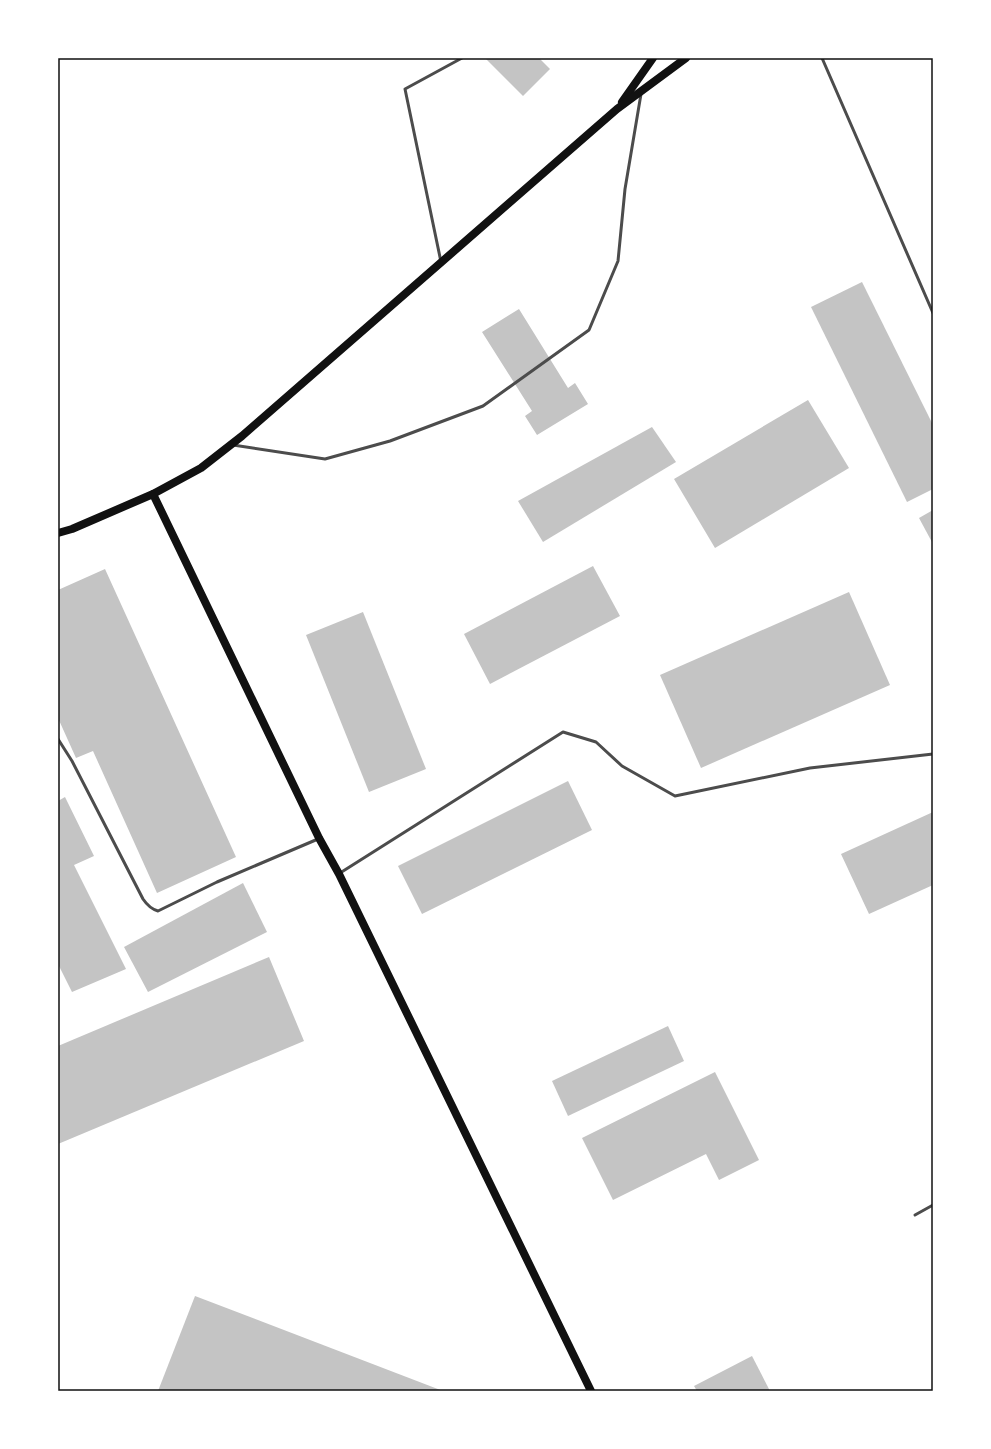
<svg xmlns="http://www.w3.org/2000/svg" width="991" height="1449" font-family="Mulish,sans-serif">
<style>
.building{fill:#c4c4c4}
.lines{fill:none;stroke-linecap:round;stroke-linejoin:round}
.service{stroke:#4c4c4c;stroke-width:3}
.secondary{stroke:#111;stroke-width:8}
.neatline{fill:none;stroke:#111;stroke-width:1.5}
</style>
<rect width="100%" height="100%" fill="#fff"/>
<g class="building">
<polygon points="485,58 539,58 550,69 523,96"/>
<polygon points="862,282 933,425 933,489 907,502 811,307"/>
<polygon points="519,309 568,388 575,383 588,404 537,435 525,416 532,411 482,332"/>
<polygon points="808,400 849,468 715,548 674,479"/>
<polygon points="652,427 676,462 543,542 518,501"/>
<polygon points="933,510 933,544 919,518"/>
<polygon points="593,566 620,616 490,684 464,634"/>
<polygon points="105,569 236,857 157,893 93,751 76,758 58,718 58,590"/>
<polygon points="849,592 890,685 701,768 660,675"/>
<polygon points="363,612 426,769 369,792 306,635"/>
<polygon points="568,781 592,830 422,914 398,866"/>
<polygon points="65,797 94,856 74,865 126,969 72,992 58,964 58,801"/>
<polygon points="933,812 933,885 869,914 841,854"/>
<polygon points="243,883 267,932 148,992 124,947"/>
<polygon points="269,957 304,1041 58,1144 58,1046"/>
<polygon points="668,1026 684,1061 568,1116 552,1081"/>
<polygon points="715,1072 759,1160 719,1180 706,1154 613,1200 582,1138"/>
<polygon points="195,1296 443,1391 158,1391"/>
<polygon points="752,1356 770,1391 697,1391 694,1386"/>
</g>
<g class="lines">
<g class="service">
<polyline points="822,58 933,313"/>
<polyline points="441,262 405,89 462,58"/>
<polyline points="233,445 325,459 390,441 483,406 589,330 618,261 625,189 641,94"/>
<path d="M58,739L72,761L143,899C147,905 151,909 158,911L217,882L318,839"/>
<polyline points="340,873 563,732 596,742 622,766 675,796 810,768 933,754"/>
<polyline points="915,1215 933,1205"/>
</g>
<g class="secondary">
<polyline points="622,102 653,58"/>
<polyline points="153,494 319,838 339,874 591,1391"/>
<polyline points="58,533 72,529 153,494 201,468 242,436 617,109 686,58"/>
</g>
</g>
<rect width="991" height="1449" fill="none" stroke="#ffffff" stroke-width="118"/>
<rect x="59" y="59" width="873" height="1331" class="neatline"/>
</svg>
